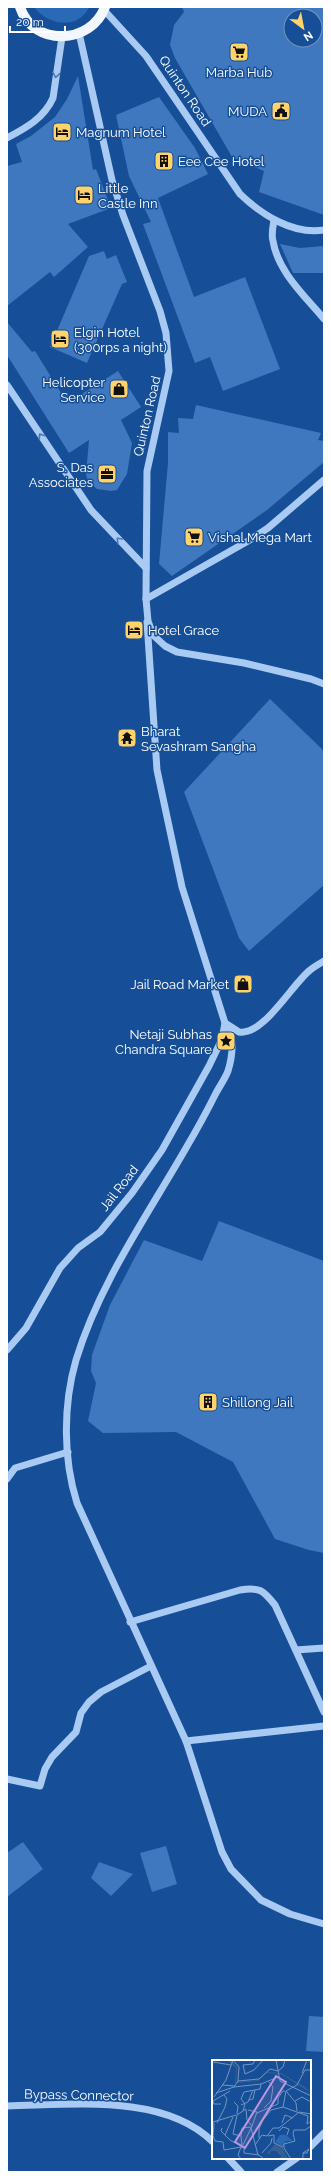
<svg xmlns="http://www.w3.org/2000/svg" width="331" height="2179" font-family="Raleway,sans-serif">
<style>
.green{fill:#2969b6}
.building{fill:#3f78bf;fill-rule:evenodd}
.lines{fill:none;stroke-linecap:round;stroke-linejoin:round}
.minor{stroke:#a9caf2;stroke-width:7}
.major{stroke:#f3f8ff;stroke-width:10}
.oneway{stroke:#497ab7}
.labels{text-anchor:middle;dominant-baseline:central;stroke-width:3;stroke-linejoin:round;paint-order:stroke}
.poi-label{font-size:13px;fill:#fff;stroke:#164f97;text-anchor:start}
.street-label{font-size:13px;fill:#fff;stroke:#164f97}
.inset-road{fill:none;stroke:#7395c1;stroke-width:1}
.view{fill:#bd96df;fill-opacity:0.15;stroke:#bd96df;stroke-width:2}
.inset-edge{fill:none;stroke:#fff;stroke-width:2}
</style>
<rect width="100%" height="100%" fill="#164f97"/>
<path class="green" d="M34,7H89C78,31 47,25 34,7Z"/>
<g class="building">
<path d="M182,7H324V215L259,192L264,171L232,157L175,58L170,45L174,25L184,12ZM291,16H315V40H291Z"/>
<polygon points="78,76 93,170 96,169 111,208 68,224 88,247 54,277 50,272 7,306 7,166 22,162 16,144 31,136 55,117 67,99"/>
<polygon points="159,97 195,148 208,174 158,198 194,297 245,277 280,369 223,391 210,357 195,363 143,224 151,222 129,176 116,115"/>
<polygon points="280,244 300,248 324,246 324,273 293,273"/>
<polygon points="104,251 107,259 116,255 127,282 122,284 87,363 50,347 89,256"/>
<polygon points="7,322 32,352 35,351 61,393 77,397 118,371 141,407 121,420 132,443 127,474 117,490 111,491 97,489 88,481 86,474 89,440 69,453 7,355"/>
<polygon points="196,405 321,433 318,440 324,441 324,462 267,510 172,576 159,564 168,463 168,432 179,433 178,418 193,419"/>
<polygon points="270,699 324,751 324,885 249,951 239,938 184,792"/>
<polygon points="219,1221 324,1261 324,1553 309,1550 275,1539 233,1462 176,1432 103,1433 88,1421 96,1383 91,1371 92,1355 110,1305 144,1240 202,1261"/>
<polygon points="23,1842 43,1869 7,1897 7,1853"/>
<polygon points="166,1846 177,1884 152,1892 140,1853"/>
<polygon points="99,1862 133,1874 111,1896 91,1878"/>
<polygon points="309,2016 324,2017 324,2052 306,2051"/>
</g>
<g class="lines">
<g class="minor">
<path d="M104,10L146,56L240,194C262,215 293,235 324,230"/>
<polyline points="79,33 112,180 123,215 160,311 166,333 169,371 147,471 146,599 148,621 153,635 165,646 177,652 244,663 311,679 324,684"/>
<path d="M7,138C26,128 44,118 53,98L62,37"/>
<path d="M274,220C273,226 271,235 273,241C278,272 305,296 324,319"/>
<polyline points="7,385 91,510 146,568"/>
<polyline points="146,599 248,541 268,528 324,480"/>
<path d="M147,622L157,770L182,887L225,1023L239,1032C263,1036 291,986 309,971C313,967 319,964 324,961"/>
<path d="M229,1027C234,1042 233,1055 228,1071C225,1079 219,1087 215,1095C206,1113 196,1131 186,1148C147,1216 99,1284 76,1360C63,1405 63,1459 77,1503L186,1741L222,1852L231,1869L261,1900L290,1914L324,1924"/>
<polyline points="7,1350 26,1328 60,1268 78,1248 100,1232 132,1193 162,1150 209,1066 222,1039 225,1023"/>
<polyline points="7,1479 15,1468 68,1452"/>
<path d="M130,1622L240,1590C260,1587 263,1590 275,1605L324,1712"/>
<polyline points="296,1650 324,1648"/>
<polyline points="186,1741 324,1726"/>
<polyline points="7,1779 40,1786 45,1769 52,1757 76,1732 81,1713 89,1702 101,1692 151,1666"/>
<path d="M7,2106C71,2105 164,2093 213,2142"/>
<polyline points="310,2147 324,2133"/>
<polyline points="228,2158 241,2172"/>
<polyline points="277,2172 297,2158"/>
</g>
<path class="major" d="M20,7C33,47 91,45 105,7"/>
</g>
<defs><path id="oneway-chevron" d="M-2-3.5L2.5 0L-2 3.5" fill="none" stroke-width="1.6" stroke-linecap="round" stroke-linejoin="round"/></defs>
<g class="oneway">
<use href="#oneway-chevron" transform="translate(56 75) rotate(99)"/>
<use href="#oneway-chevron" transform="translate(41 436) rotate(-124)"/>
<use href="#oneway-chevron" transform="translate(119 540) rotate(-133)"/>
</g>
<defs>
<g id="supermarket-square" transform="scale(1)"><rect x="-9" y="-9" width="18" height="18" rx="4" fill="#ffd369" stroke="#164f97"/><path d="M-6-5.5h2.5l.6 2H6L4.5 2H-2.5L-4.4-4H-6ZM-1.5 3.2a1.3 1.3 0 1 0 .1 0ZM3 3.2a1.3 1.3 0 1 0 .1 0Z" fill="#111"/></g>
<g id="civic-square" transform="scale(1)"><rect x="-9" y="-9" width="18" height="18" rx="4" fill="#ffd369" stroke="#164f97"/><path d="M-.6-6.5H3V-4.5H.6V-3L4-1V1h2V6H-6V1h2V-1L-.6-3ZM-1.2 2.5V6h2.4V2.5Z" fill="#111"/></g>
<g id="hotel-square" transform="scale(1)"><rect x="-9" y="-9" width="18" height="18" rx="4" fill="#ffd369" stroke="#164f97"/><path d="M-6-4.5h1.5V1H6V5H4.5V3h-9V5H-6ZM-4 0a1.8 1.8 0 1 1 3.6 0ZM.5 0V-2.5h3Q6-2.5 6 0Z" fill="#111"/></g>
<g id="building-square" transform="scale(1)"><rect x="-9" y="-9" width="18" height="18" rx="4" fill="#ffd369" stroke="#164f97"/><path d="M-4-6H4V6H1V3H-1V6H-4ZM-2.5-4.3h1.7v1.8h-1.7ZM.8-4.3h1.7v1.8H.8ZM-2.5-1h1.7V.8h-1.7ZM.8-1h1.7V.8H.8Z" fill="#111"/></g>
<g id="shop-square" transform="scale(1)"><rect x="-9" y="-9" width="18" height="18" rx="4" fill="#ffd369" stroke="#164f97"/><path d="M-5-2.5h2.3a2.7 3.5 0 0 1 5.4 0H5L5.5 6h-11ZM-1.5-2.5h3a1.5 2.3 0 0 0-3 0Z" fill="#111"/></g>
<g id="office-square" transform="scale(1)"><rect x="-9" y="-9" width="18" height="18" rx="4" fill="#ffd369" stroke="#164f97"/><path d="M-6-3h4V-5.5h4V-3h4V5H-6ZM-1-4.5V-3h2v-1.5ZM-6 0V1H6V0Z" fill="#111"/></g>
<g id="temple-square" transform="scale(1)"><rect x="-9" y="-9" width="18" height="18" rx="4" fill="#ffd369" stroke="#164f97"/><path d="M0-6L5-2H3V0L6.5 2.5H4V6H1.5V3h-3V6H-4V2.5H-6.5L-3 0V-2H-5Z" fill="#111"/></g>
<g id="sight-square" transform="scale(1)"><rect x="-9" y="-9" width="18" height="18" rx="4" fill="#ffd369" stroke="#164f97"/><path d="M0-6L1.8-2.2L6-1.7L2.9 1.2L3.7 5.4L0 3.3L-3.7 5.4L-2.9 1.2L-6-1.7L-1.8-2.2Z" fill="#111"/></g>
</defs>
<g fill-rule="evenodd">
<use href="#supermarket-square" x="239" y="52"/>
<use href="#civic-square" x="281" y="111"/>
<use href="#hotel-square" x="62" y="132"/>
<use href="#building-square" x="164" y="161"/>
<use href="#hotel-square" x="84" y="195"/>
<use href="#hotel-square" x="60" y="339"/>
<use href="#shop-square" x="119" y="389"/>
<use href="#office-square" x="107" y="474"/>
<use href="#supermarket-square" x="194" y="537"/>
<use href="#hotel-square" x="134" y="630"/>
<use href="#temple-square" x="127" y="738"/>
<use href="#shop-square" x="243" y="984"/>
<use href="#sight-square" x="226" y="1041"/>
<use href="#building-square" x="208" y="1402"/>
</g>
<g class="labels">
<g class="poi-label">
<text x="239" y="72" text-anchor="middle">Marba Hub</text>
<text x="267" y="111" text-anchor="end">MUDA</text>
<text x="76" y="132">Magnum Hotel</text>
<text x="178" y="161">Eee Cee Hotel</text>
<text x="98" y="188">Little<tspan x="98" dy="15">Castle Inn</tspan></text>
<text x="74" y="332">Elgin Hotel<tspan x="74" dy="15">(300rps a night)</tspan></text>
<text x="105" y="382" text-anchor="end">Helicopter<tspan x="105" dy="15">Service</tspan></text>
<text x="93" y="467" text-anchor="end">S. Das<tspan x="93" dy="15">Associates</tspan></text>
<text x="208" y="537">Vishal Mega Mart</text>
<text x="148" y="630">Hotel Grace</text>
<text x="141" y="731">Bharat<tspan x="141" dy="15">Sevashram Sangha</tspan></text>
<text x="229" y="984" text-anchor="end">Jail Road Market</text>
<text x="212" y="1034" text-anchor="end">Netaji Subhas<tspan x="212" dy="15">Chandra Square</tspan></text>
<text x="222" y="1402">Shillong Jail</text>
</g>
<g class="street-label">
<text transform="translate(185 91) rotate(56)">Quinton Road</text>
<text transform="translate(147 416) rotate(-77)">Quinton Road</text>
<text transform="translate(119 1188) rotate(-52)">Jail Road</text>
<text transform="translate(79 2095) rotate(1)">Bypass Connector</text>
</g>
</g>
<g transform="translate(212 2060)">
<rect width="99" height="99" fill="#164f97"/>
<path d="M68,75H74L81,81H74L71,86L63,82Z" fill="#2969b6"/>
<path d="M15,0L20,1L25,7L24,22L46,20L55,12L69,13L93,27L99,33L69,14L55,13L46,21L23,23L24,8ZM63,84L71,88L76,99H68L69,96L64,91H59L58,94L55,93Z" fill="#365f94"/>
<path class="inset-road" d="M21,0L27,7L26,21L47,19L58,9L66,11M43,0L41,4L31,5L33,14L42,10L51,0M64,0L68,21L99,36M1,2L19,5M66,11L71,7L73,0M90,13L95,0M10,25L23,26M22,27L49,24L66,17M74,31L85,25L93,10H99M4,33L22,27L26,21M2,37L14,20L21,0M0,39L2,44H9M37,40L41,39L43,30M1,41L18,31M83,41L90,37L99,42M22,42L26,46L25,54M29,45L36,42L41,30M71,47L96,56L95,64L99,61M71,47L74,31L84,43L85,51M52,48L59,41L61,27L57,22M36,50L45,52L40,66M31,51L33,44L29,39L32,32L48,29L49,24M87,52L99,54M45,53L66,44V38L71,31H73M0,61L2,64L1,75M1,62L24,55M5,63L13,47L15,39L12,35M70,63L73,55L81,58M10,68L9,71L18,80L29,86M39,68L46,95M67,71L71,67L77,69L75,75M0,73L3,81L11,82L12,90L29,87M13,75L21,57M29,76L30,68L39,67M56,76L62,75V83L71,87M47,78V69L51,60L59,50L71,47M43,85L50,75L55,76L61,68H67L86,53M30,86L29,76L21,74L25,55L34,49L35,60L40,66L31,85M29,88L32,86V93L47,95L52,99M50,93L59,83L60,78M29,99L26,95L29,87M79,99L72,88V84L83,81L81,74L82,70H93L99,66M90,99L91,97V93L97,89L95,93H91"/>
<path class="view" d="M64,16L74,22L33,88L23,82Z"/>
<rect width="99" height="99" class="inset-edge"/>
</g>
<rect width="331" height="2179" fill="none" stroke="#ffffff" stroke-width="16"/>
<g transform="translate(303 28) rotate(148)"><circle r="19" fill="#164f97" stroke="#7395c1"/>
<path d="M0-3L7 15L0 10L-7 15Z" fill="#ffd369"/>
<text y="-6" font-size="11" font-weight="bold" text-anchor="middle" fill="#ffffff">N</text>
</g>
<path d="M10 26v6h55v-6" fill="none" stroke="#ffffff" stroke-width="2"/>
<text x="16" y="26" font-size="12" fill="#ffffff" stroke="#164f97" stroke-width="3" paint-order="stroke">20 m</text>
</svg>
